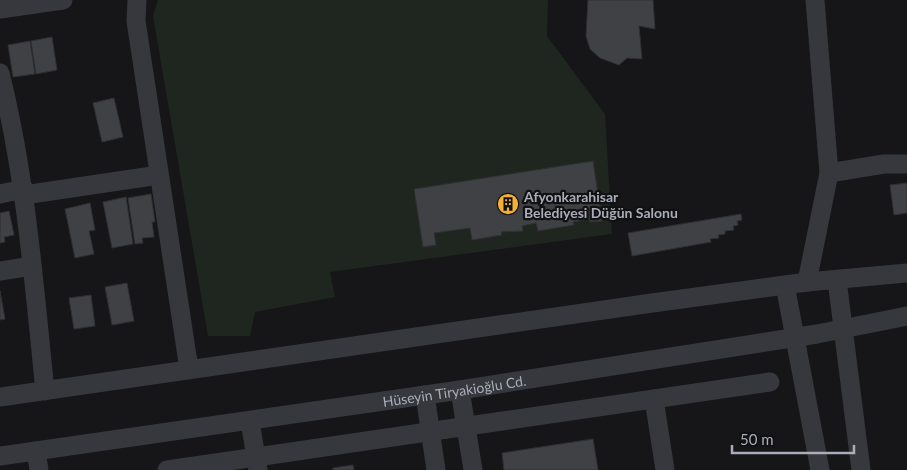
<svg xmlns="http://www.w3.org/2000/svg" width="907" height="470" font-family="Lato,sans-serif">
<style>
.green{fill:#1e261f}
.building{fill:#404145;stroke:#303034}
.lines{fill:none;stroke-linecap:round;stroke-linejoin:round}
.minor{stroke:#37383d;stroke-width:19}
.labels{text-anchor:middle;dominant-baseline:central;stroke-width:4.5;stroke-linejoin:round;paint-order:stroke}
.poi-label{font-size:14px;font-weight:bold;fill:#a8adb8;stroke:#111113;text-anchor:start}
.street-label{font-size:14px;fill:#a8adb8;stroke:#111113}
</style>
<rect width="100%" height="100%" fill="#161618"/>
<polygon class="green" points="158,0 548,0 547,36 605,114 612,234 330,272 335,297 255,312 250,336 208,336 153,16"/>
<g class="building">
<polygon points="588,0 653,0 655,29 639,26 642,59 627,58 619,65 600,58 590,49 586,36"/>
<polygon points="52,37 57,70 36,74 31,41"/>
<polygon points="30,41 35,74 13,77 8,45"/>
<polygon points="114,98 123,137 102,142 93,103"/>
<polygon points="593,161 602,221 590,222 590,219 573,222 574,225 538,231 536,223 522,226 523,231 501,232 502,235 472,240 470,228 434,233 436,245 423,247 414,189"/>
<polygon points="907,183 907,213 894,215 890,185"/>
<polygon points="151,194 155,222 152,222 154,237 142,238 143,243 135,244 128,198"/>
<polygon points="126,197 133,244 112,248 103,202"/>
<polygon points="90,203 95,230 89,231 94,254 75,258 65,209"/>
<polygon points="9,211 14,235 4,237 5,242 0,243 0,213"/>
<polygon points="741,214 742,220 737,221 738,225 733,226 734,230 725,231 725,234 718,235 719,238 710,239 711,242 632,256 628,233"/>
<polygon points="127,283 134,321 112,325 105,287"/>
<polygon points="0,291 5,319 0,320"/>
<polygon points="91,295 95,326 74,329 69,298"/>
<polygon points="593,439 598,470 504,470 502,453"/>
<polygon points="353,465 354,470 333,470 333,468"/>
</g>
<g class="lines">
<g class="minor">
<polyline points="137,0 136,21 189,369"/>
<polyline points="0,9 63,0"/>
<path d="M0,73C26,177 34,284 45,391"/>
<polyline points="829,173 884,164 907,164"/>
<polyline points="0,194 24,189"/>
<polyline points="24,195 159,175"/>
<polyline points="0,271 32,266"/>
<polyline points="837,280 861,470"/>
<polyline points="807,282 829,173 815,0"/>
<polyline points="785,285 820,470"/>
<polyline points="460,390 473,470"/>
<polyline points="425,395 436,470"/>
<polyline points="0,397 652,303 807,282 907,273"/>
<polyline points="654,399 665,470"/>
<polyline points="250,421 258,470"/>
<polyline points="36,451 39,470"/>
<path id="s1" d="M0,456L460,390L817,334L907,316"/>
<polyline points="167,470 770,382"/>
</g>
</g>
<defs>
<g id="building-disc" transform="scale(1.125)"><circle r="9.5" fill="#f2b134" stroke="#111113"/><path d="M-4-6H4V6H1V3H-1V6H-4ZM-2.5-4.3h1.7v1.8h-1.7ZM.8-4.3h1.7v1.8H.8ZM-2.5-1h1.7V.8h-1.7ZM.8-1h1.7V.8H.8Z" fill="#111"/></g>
</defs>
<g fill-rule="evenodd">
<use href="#building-disc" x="508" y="204"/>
</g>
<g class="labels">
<g class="poi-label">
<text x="524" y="196">Afyonkarahisar<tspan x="524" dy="16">Belediyesi Düğün Salonu</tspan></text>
</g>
<g class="street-label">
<text stroke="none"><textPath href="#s1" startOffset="459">Hüseyin Tiryakioğlu Cd.</textPath></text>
</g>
</g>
<path d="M732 445v8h122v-8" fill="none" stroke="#a8adb8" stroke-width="2.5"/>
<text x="740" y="445" font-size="15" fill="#a8adb8" stroke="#111113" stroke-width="4" paint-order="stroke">50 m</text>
</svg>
